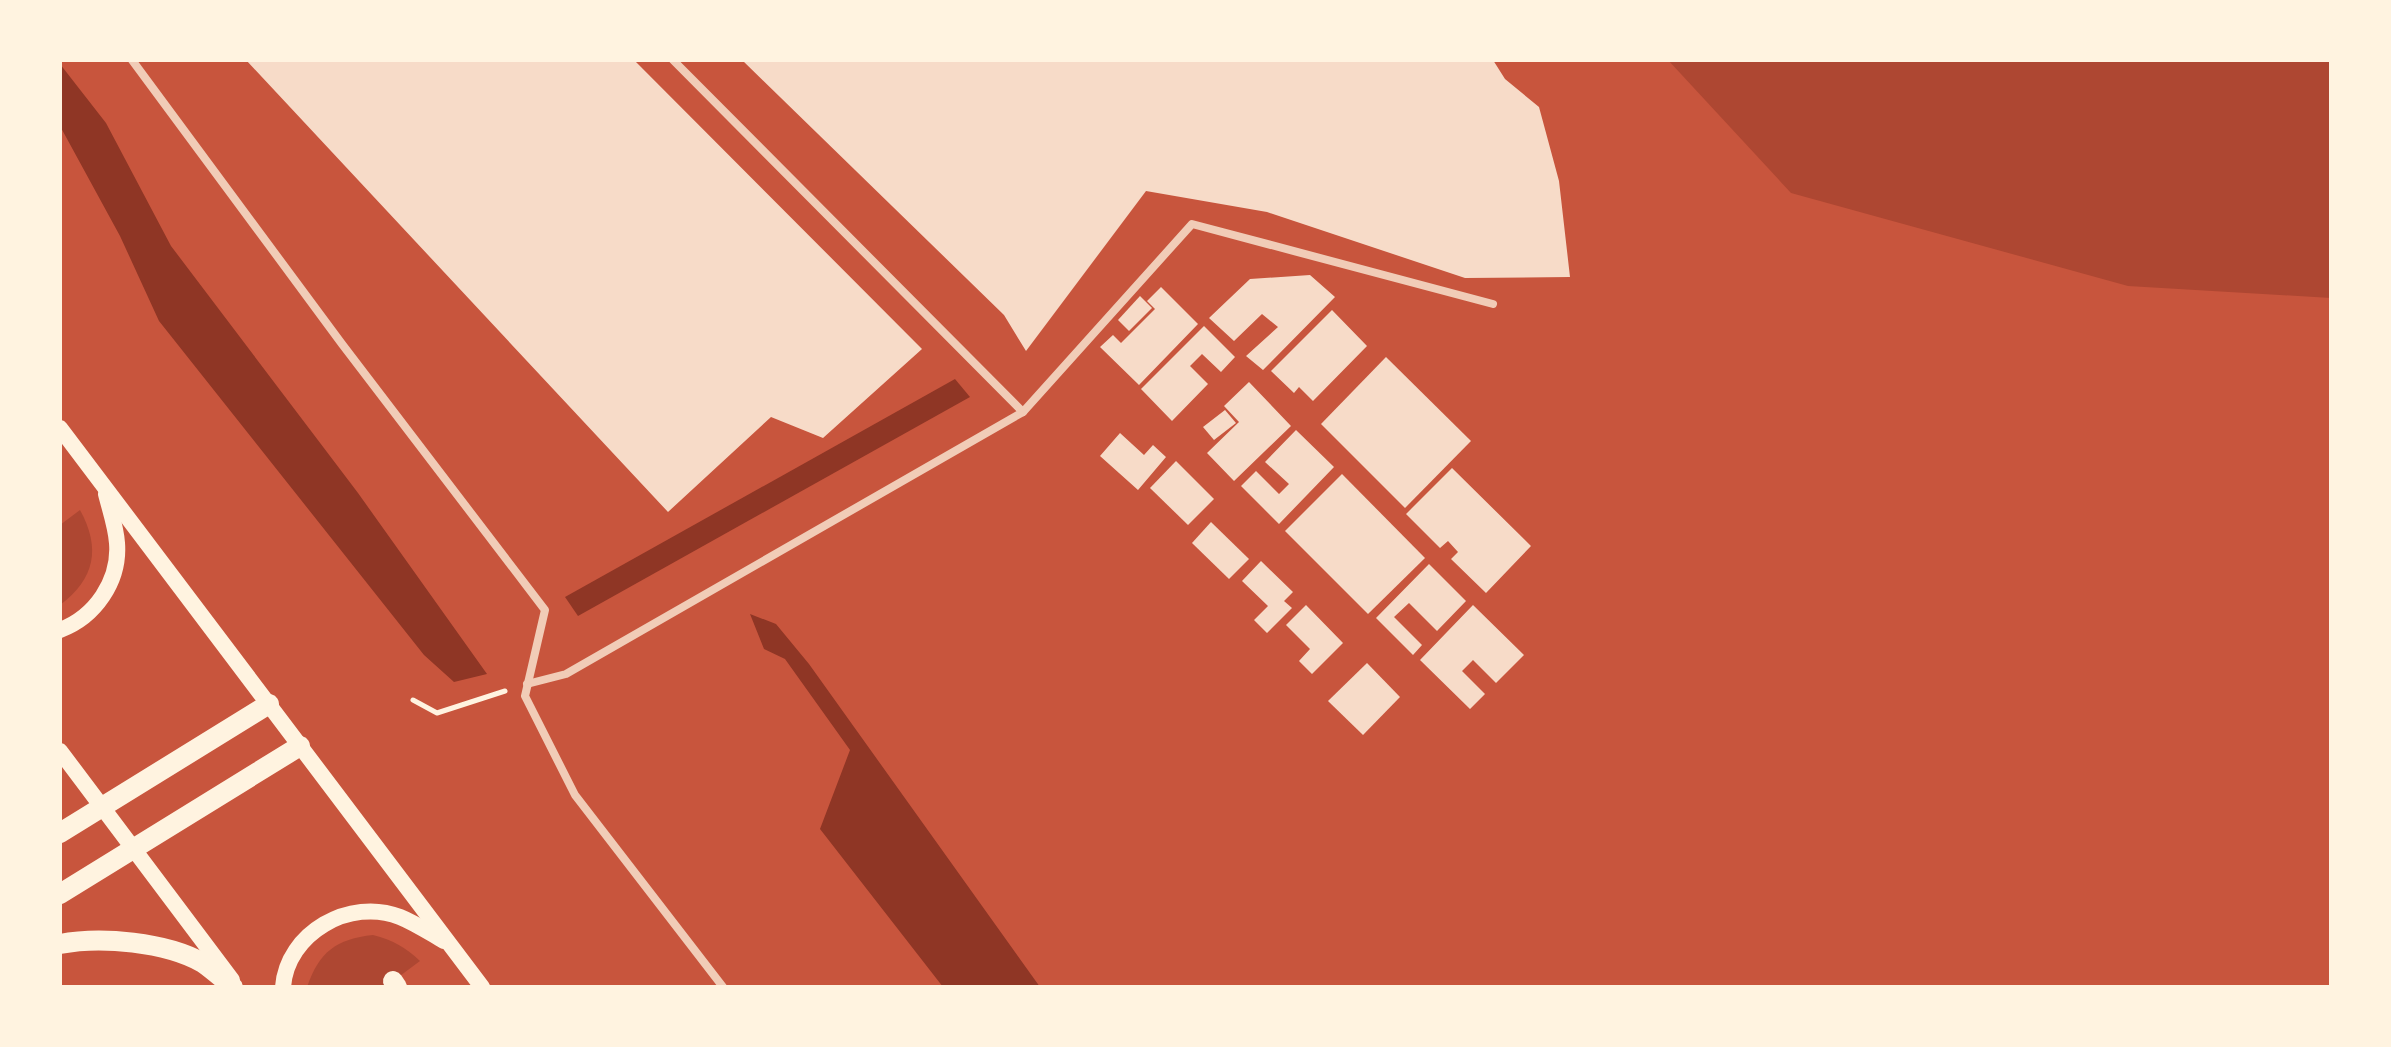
<svg xmlns="http://www.w3.org/2000/svg" width="2391" height="1047" font-family="'Playfair Display',serif">
<style>
.green{fill:#ae4732}
.water{fill:#8f3625}
.building{fill:#f7dbc8}
.lines{fill:none;stroke-linecap:round;stroke-linejoin:round}
.path{stroke:#fff3e0;stroke-width:5}
.minor{stroke:#f1ccb7;stroke-width:8}
.secondary{stroke:#fff3e0;stroke-width:16}
.primary{stroke:#fff3e0;stroke-width:20}
</style>
<rect width="100%" height="100%" fill="#c8553d"/>
<g class="green">
<polygon points="1668,60 2331,60 2331,298 2128,286 1791,193"/>
<path d="M80,510C101,548 95,579 60,605V525Z"/>
<path d="M373,935C393,940 405,947 420,961L385,987H307C319,952 336,939 373,935Z"/>
</g>
<g class="water">
<polygon points="60,64 106,123 171,246 358,493 487,674 454,682 424,655 159,321 120,236 60,126"/>
<polygon points="955,379 970,397 578,616 565,597"/>
<polygon points="750,614 776,624 809,664 1040,987 943,987 820,829 850,750 785,659 764,649"/>
</g>
<g class="building">
<polygon points="246,60 634,60 922,349 823,438 771,417 668,512"/>
<polygon points="742,60 1493,60 1505,79 1539,107 1559,181 1570,277 1465,278 1267,212 1146,191 1026,351 1004,315"/>
<polygon points="1310,275 1335,297 1263,370 1246,356 1278,327 1262,314 1234,341 1209,318 1250,279"/>
<polygon points="1161,287 1198,324 1139,385 1100,347 1113,335 1121,343 1155,309 1147,301"/>
<polygon points="1140,296 1152,308 1129,331 1118,320"/>
<polygon points="1332,310 1367,346 1313,401 1299,387 1294,393 1271,371"/>
<polygon points="1204,326 1235,357 1221,372 1202,354 1190,366 1208,384 1172,421 1141,389"/>
<polygon points="1386,357 1471,441 1405,508 1321,424"/>
<polygon points="1249,382 1291,426 1234,481 1207,453 1239,422 1224,406"/>
<polygon points="1225,410 1236,423 1214,440 1203,427"/>
<polygon points="1296,430 1334,467 1279,524 1241,486 1256,471 1279,494 1289,484 1265,462"/>
<polygon points="1120,433 1144,455 1153,445 1166,457 1138,490 1100,456"/>
<polygon points="1176,461 1214,499 1188,525 1150,488"/>
<polygon points="1452,468 1531,546 1486,593 1451,559 1458,552 1448,541 1440,548 1406,514"/>
<polygon points="1342,474 1425,558 1368,614 1285,531"/>
<polygon points="1211,522 1249,559 1229,579 1192,543"/>
<polygon points="1261,561 1293,592 1284,601 1292,608 1267,633 1254,620 1268,606 1242,581"/>
<polygon points="1429,564 1466,601 1437,631 1409,603 1394,617 1422,645 1413,655 1376,618"/>
<polygon points="1306,605 1343,643 1312,674 1299,661 1310,649 1286,625"/>
<polygon points="1473,605 1524,655 1496,683 1473,660 1462,671 1485,694 1470,709 1420,660"/>
<polygon points="1367,663 1400,697 1363,735 1328,701"/>
</g>
<g class="lines">
<polyline class="path" points="413,700 437,713 505,691"/>
<g class="minor">
<polyline points="132,60 342,344 545,610 525,696 575,795 723,987"/>
<polyline points="1023,412 1192,224 1493,304"/>
<polyline points="527,684 566,674 1023,412 673,60"/>
</g>
<g class="secondary">
<polyline points="60,428 482,987"/>
<path d="M60,630C95,617 120,581 117,543C116,527 110,510 106,494"/>
<polyline points="60,751 232,980"/>
<path d="M283,987C287,933 350,897 400,917C415,923 430,933 444,941"/>
</g>
<g class="primary">
<polyline points="60,833 269,704"/>
<polyline points="60,894 300,746"/>
<path d="M60,944C101,936 166,942 203,963C213,970 223,979 233,987"/>
<polyline points="393,981 397,987"/>
</g>
</g>
<rect width="2391" height="1047" fill="none" stroke="#fff3e0" stroke-width="124"/>
</svg>
